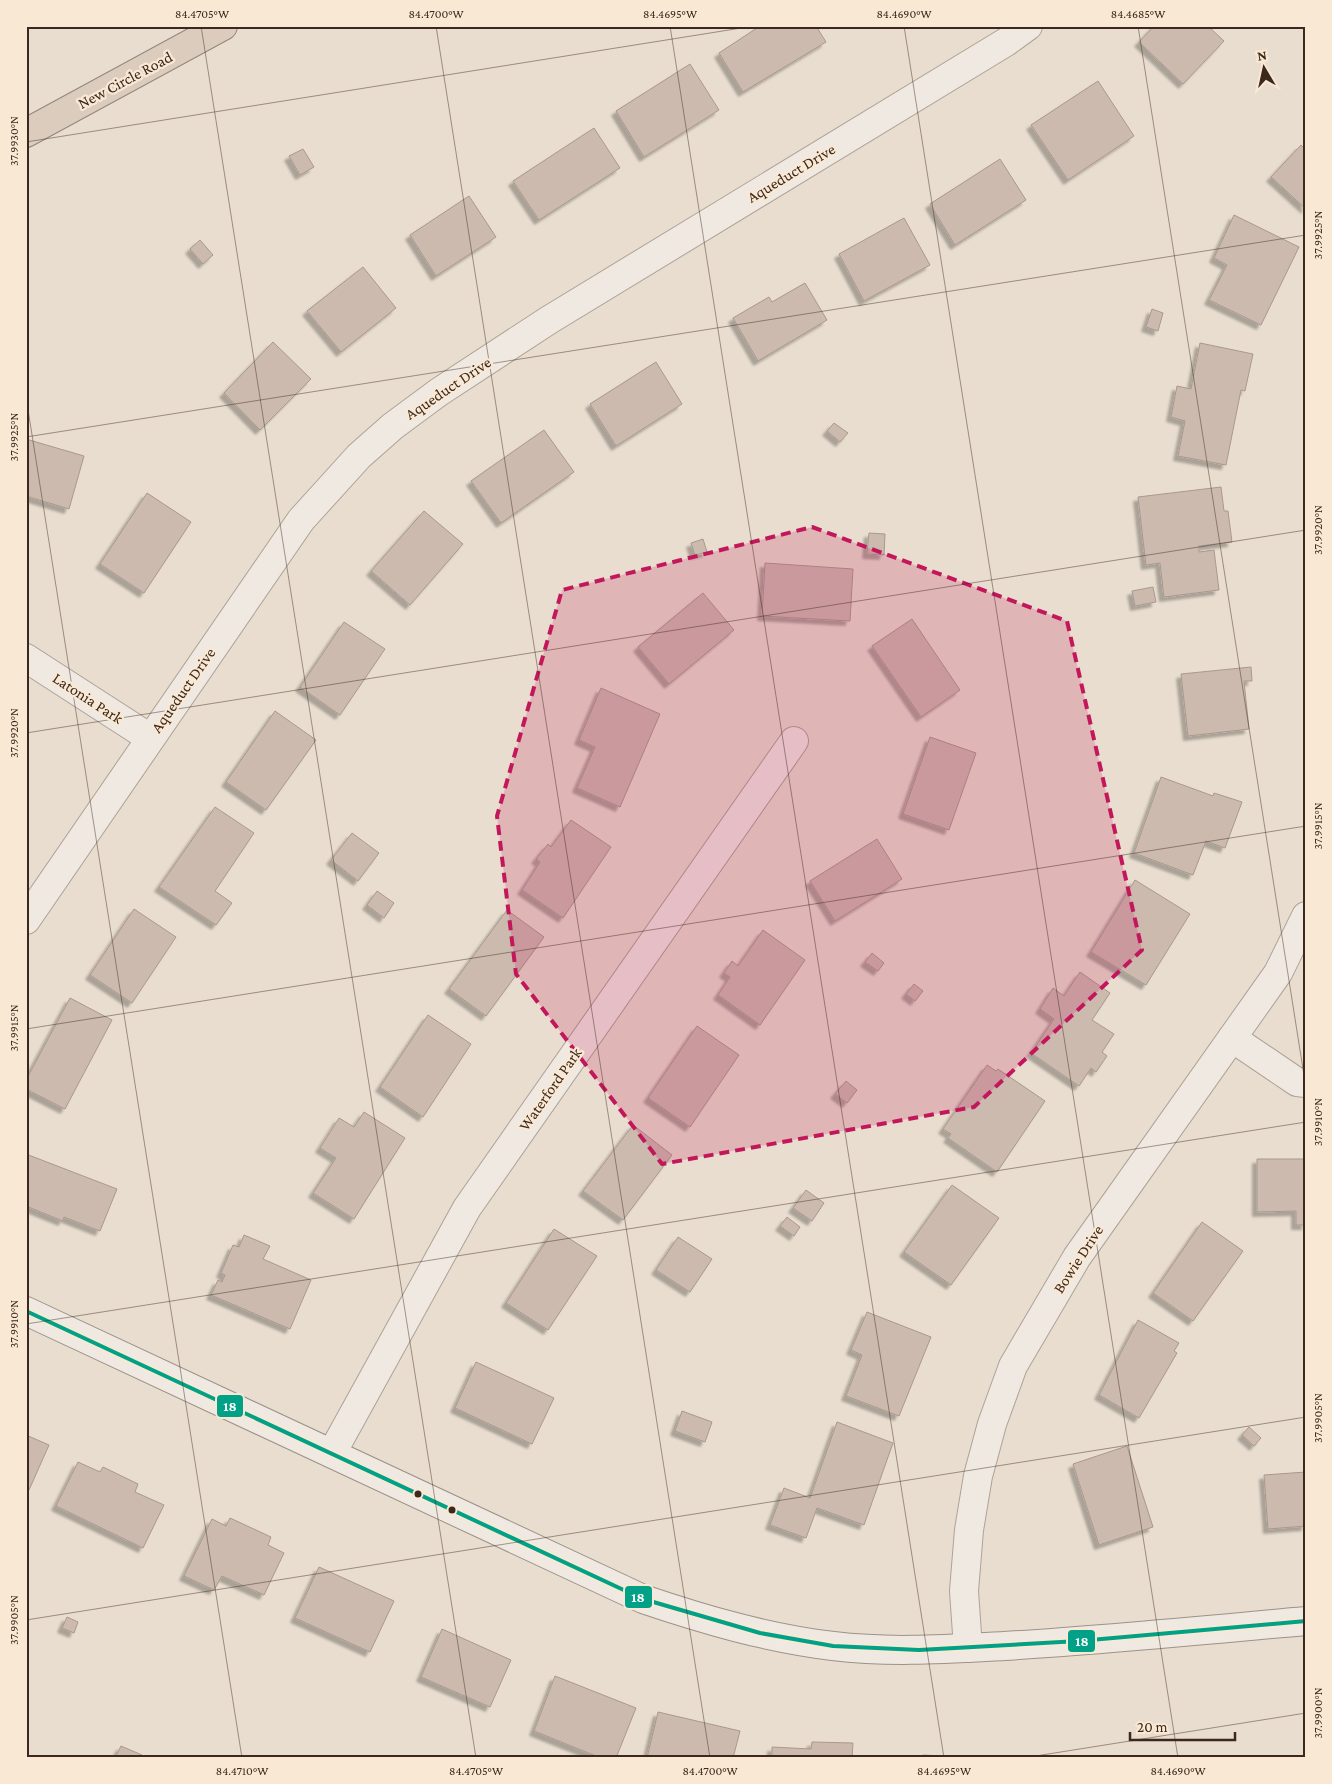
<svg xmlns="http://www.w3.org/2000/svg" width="1332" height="1784" font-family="'Crimson Pro',serif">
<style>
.building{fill:#ccbaaf;stroke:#a9988d;filter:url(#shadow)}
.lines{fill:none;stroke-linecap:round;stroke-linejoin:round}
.street-casing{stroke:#ada297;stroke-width:30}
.secondary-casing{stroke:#9d9287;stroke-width:30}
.highway-casing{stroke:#92877e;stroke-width:30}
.street{stroke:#efe9e1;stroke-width:28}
.secondary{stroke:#efe9e1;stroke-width:28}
.highway{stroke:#dbccbe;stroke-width:28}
.bus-1-casing{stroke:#f9e9d4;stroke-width:8}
.bus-1{stroke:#00a186;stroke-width:4}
.marked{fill:#c2185b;fill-opacity:0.2;stroke:#c2185b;stroke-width:4;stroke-dasharray:10 6;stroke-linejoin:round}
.ticks{fill:none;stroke:#3d281d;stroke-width:1;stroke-opacity:0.45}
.bus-dot{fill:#3d281d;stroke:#f9e9d4;stroke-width:2}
.labels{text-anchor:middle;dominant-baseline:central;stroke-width:4.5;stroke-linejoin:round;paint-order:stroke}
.street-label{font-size:16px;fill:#3d281d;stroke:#f9e9d4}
.line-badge{stroke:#f9e9d4;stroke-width:2}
.badge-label{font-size:14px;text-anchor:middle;font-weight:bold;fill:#fff}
.neatline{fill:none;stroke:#3d281d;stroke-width:2}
.ticks-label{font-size:12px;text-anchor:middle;fill:#3d281d}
</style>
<defs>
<filter id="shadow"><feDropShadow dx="-4.5" dy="4.5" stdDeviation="1" flood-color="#0004"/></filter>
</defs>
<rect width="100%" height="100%" fill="#e8ddce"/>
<g class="building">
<polygon points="760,26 816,26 826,42 743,92 719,53"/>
<polygon points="1154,26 1208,26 1224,41 1183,84 1139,42"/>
<polygon points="690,64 719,110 644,157 616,111"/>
<polygon points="1098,81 1134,136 1068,180 1031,125"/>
<polygon points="594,128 620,168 539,220 513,181"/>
<polygon points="1301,145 1306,150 1306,209 1271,177"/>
<polygon points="303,149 314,167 300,175 289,156"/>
<polygon points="1000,159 1026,200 955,245 930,204"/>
<polygon points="469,196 496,237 436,276 410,235"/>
<polygon points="1234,215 1299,247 1261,325 1209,300 1227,265 1214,258"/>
<polygon points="904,218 930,265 864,301 839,254"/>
<polygon points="200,240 213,255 203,264 190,249"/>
<polygon points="363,267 396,308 341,352 307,311"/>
<polygon points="805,283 827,320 758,361 733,318 769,297 772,302"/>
<polygon points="1152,309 1163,313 1158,331 1146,327"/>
<polygon points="273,342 311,379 260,430 224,393"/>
<polygon points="1200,343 1253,354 1245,391 1241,390 1226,465 1178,456 1185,421 1171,417 1177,386 1191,389"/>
<polygon points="656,362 682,404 616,446 590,404"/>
<polygon points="834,423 848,433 840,442 827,431"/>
<polygon points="544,430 574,472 501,523 471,481"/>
<polygon points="26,439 84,456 69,509 26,496"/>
<polygon points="1221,487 1224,511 1228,511 1232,542 1199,546 1199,552 1214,550 1219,590 1164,597 1160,563 1146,565 1138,497"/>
<polygon points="147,493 191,522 144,593 100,564"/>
<polygon points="424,511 463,544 410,605 371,571"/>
<polygon points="869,533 885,534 884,555 867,554"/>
<polygon points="703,539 707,552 695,555 691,543"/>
<polygon points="765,563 853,569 850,621 762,616"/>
<polygon points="1153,587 1156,602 1135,606 1132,591"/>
<polygon points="703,593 734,630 669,684 638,647"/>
<polygon points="912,619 960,690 921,717 872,646"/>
<polygon points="344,622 385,649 340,715 300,687"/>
<polygon points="1251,667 1252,681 1244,681 1249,729 1188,736 1181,674"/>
<polygon points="601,688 660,714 620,807 577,788 595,747 579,740"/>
<polygon points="275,711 316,740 266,810 226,782"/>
<polygon points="930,737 976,753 949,830 903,814"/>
<polygon points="1161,777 1213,796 1214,793 1242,802 1225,848 1206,841 1193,875 1134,853"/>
<polygon points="215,807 254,833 215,891 232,903 216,925 159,887"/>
<polygon points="571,820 611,847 563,918 522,890 540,862 536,859 548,844 551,847"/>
<polygon points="352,833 379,853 358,881 331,860"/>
<polygon points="877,839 902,879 835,921 810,881"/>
<polygon points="1135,880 1190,914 1146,985 1091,952"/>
<polygon points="377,891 394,903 384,918 367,905"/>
<polygon points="134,909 176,937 132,1003 90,975"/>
<polygon points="507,910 544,937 486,1016 449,989"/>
<polygon points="763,930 805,960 760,1025 718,995 730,977 724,973 732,961 738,966"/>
<polygon points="872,953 884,963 878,971 865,962"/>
<polygon points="1080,972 1110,993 1092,1020 1114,1034 1102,1052 1107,1056 1096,1072 1091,1068 1079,1086 1031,1053 1054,1019 1040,1009 1053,988 1064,996"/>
<polygon points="914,984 923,991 915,1001 906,994"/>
<polygon points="70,998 112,1020 65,1109 26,1089 26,1080"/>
<polygon points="428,1015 471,1044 423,1117 380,1087"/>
<polygon points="697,1026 739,1055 690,1127 648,1098"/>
<polygon points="987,1065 996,1071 998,1069 1045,1101 997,1172 948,1138 951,1134 943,1129"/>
<polygon points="846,1081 857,1090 847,1103 835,1094"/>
<polygon points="364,1112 405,1138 354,1219 313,1193 336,1158 320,1148 339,1118 354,1127"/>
<polygon points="633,1125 672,1155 623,1220 583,1191"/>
<polygon points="26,1154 117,1189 100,1231 64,1217 63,1221 26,1206"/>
<polygon points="1257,1159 1306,1159 1306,1225 1296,1225 1296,1211 1257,1212"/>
<polygon points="952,1185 999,1218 951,1285 904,1252"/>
<polygon points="806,1190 824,1203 812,1221 793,1208"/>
<polygon points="787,1217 800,1227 794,1236 780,1226"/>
<polygon points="1202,1222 1243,1251 1193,1321 1153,1293"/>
<polygon points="554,1229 597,1256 548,1330 506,1303"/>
<polygon points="244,1235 270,1246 263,1259 311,1280 290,1329 211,1295 218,1280 222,1282 225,1275 221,1273 233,1245 239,1247"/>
<polygon points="678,1237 712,1259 690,1292 656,1270"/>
<polygon points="867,1312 931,1337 899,1416 846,1396 862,1355 851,1350"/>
<polygon points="1138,1320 1179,1343 1174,1351 1177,1353 1139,1418 1099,1395"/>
<polygon points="476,1362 554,1398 532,1444 455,1408"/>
<polygon points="682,1411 712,1422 705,1442 675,1431"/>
<polygon points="837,1422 893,1443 864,1525 817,1508 806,1538 770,1525 784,1488 810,1498"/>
<polygon points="1249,1427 1261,1438 1254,1446 1242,1435"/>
<polygon points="26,1435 49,1445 29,1490 26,1489"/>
<polygon points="1127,1446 1153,1527 1099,1545 1073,1464"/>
<polygon points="78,1462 100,1472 103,1467 138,1484 135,1492 164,1505 143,1548 56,1506"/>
<polygon points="1306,1472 1306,1526 1268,1529 1264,1475"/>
<polygon points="230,1518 271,1537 268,1545 284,1553 264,1595 222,1576 214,1590 184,1576 212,1519 226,1526"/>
<polygon points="319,1567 394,1601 370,1652 295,1618"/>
<polygon points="67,1617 78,1622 74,1633 62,1628"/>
<polygon points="442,1629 511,1660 490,1707 421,1677"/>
<polygon points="555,1676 636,1708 616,1758 601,1758 534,1731"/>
<polygon points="658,1712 740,1731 733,1758 647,1758"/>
<polygon points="812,1742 853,1743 852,1758 772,1758 772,1747 811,1749"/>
<polygon points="121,1746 142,1755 141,1758 115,1758"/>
<polygon points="923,1755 963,1757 963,1758 885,1758 923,1758"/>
</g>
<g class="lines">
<g class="street-casing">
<g id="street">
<polyline points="26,658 150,738"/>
<polyline points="26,920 301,520 359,456 393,426 439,392 549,320 1006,42 1028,26"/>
<polyline points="1232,1038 1297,1082 1306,1083"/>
<polyline points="332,1453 467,1208 794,741"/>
<polyline points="968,1648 964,1591 969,1530 978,1476 992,1424 1013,1366 1077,1257 1278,973 1306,916"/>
</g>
</g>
<g class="secondary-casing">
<path id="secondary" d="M26,1311L643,1599C705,1620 767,1638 833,1646C890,1653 947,1649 1004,1646C1104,1640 1205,1630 1306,1621"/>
</g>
<g class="highway-casing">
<polyline id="highway" points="26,133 223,26"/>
</g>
<use href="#street" class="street"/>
<use href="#secondary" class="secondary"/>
<use href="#highway" class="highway"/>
<g class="bus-1-casing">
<polyline id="bus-1" points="26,1311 643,1599 760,1633 833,1646 919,1650 1079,1641 1306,1621"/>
</g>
<use href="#bus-1" class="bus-1"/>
</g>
<path class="marked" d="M812,527L1067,621L1142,950L974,1107L662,1164L516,974L497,816L562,590Z"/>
<path class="ticks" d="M201,26L476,1758M436,26L710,1758M670,26L944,1758M904,26L1178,1758M1138,26L1306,1088M26,142L754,26M26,397L242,1758M26,437L1306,235M26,733L1306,530M26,1029L1306,826M26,1324L1306,1122M26,1620L1306,1417M1023,1758L1306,1713"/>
<g class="bus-dot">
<circle cx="418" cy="1494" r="4.5"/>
<circle cx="452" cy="1510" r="4.5"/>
</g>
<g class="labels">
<g class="street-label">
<text transform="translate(125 80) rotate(-28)">New Circle Road</text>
<text transform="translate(791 173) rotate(-31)">Aqueduct Drive</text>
<text transform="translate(448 388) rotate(-34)">Aqueduct Drive</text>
<text transform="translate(183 690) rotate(-55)">Aqueduct Drive</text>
<text transform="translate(88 698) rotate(33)">Latonia Park</text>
<text transform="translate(550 1089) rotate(-55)">Waterford Park</text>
<text transform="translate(1078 1259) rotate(-57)">Bowie Drive</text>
</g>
</g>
<g class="line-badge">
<rect x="216" y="1394" width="28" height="24" rx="5" fill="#00a186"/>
<rect x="624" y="1585" width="29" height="24" rx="5" fill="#00a186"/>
<rect x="1067" y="1629" width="29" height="24" rx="5" fill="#00a186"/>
</g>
<g class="badge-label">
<text x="230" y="1411">18</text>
<text x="638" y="1602">18</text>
<text x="1082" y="1646">18</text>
</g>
<rect width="1332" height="1784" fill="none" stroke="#f9e9d4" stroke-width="55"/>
<g transform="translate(1264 68) rotate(351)" stroke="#f9e9d4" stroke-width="4" paint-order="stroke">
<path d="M0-4L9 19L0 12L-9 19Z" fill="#3d281d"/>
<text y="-8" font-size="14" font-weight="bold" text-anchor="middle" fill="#3d281d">N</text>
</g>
<path d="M1130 1732v8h105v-8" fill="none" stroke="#3d281d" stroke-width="2.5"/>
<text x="1137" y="1732" font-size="15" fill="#3d281d" stroke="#f9e9d4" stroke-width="4" paint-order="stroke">20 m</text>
<rect x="28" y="28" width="1276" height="1728" class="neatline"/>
<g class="ticks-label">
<text x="202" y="18">84.4705°W</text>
<text x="436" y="18">84.4700°W</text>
<text x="670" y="18">84.4695°W</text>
<text x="904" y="18">84.4690°W</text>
<text x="1138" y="18">84.4685°W</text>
<text transform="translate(14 141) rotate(-90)" y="4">37.9930°N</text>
<text transform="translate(1318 235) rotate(-90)" y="4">37.9925°N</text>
<text transform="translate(14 437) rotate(-90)" y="4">37.9925°N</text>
<text transform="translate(1318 530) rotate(-90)" y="4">37.9920°N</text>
<text transform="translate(14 733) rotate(-90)" y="4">37.9920°N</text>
<text transform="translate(1318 826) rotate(-90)" y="4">37.9915°N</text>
<text transform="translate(14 1028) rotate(-90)" y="4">37.9915°N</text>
<text transform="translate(1318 1122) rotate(-90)" y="4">37.9910°N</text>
<text transform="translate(14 1324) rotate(-90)" y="4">37.9910°N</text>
<text transform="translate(1318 1418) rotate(-90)" y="4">37.9905°N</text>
<text transform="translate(14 1620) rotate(-90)" y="4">37.9905°N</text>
<text transform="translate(1318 1713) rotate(-90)" y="4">37.9900°N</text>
<text x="242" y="1775">84.4710°W</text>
<text x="476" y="1775">84.4705°W</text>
<text x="710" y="1775">84.4700°W</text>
<text x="944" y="1775">84.4695°W</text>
<text x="1178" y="1775">84.4690°W</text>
</g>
</svg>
